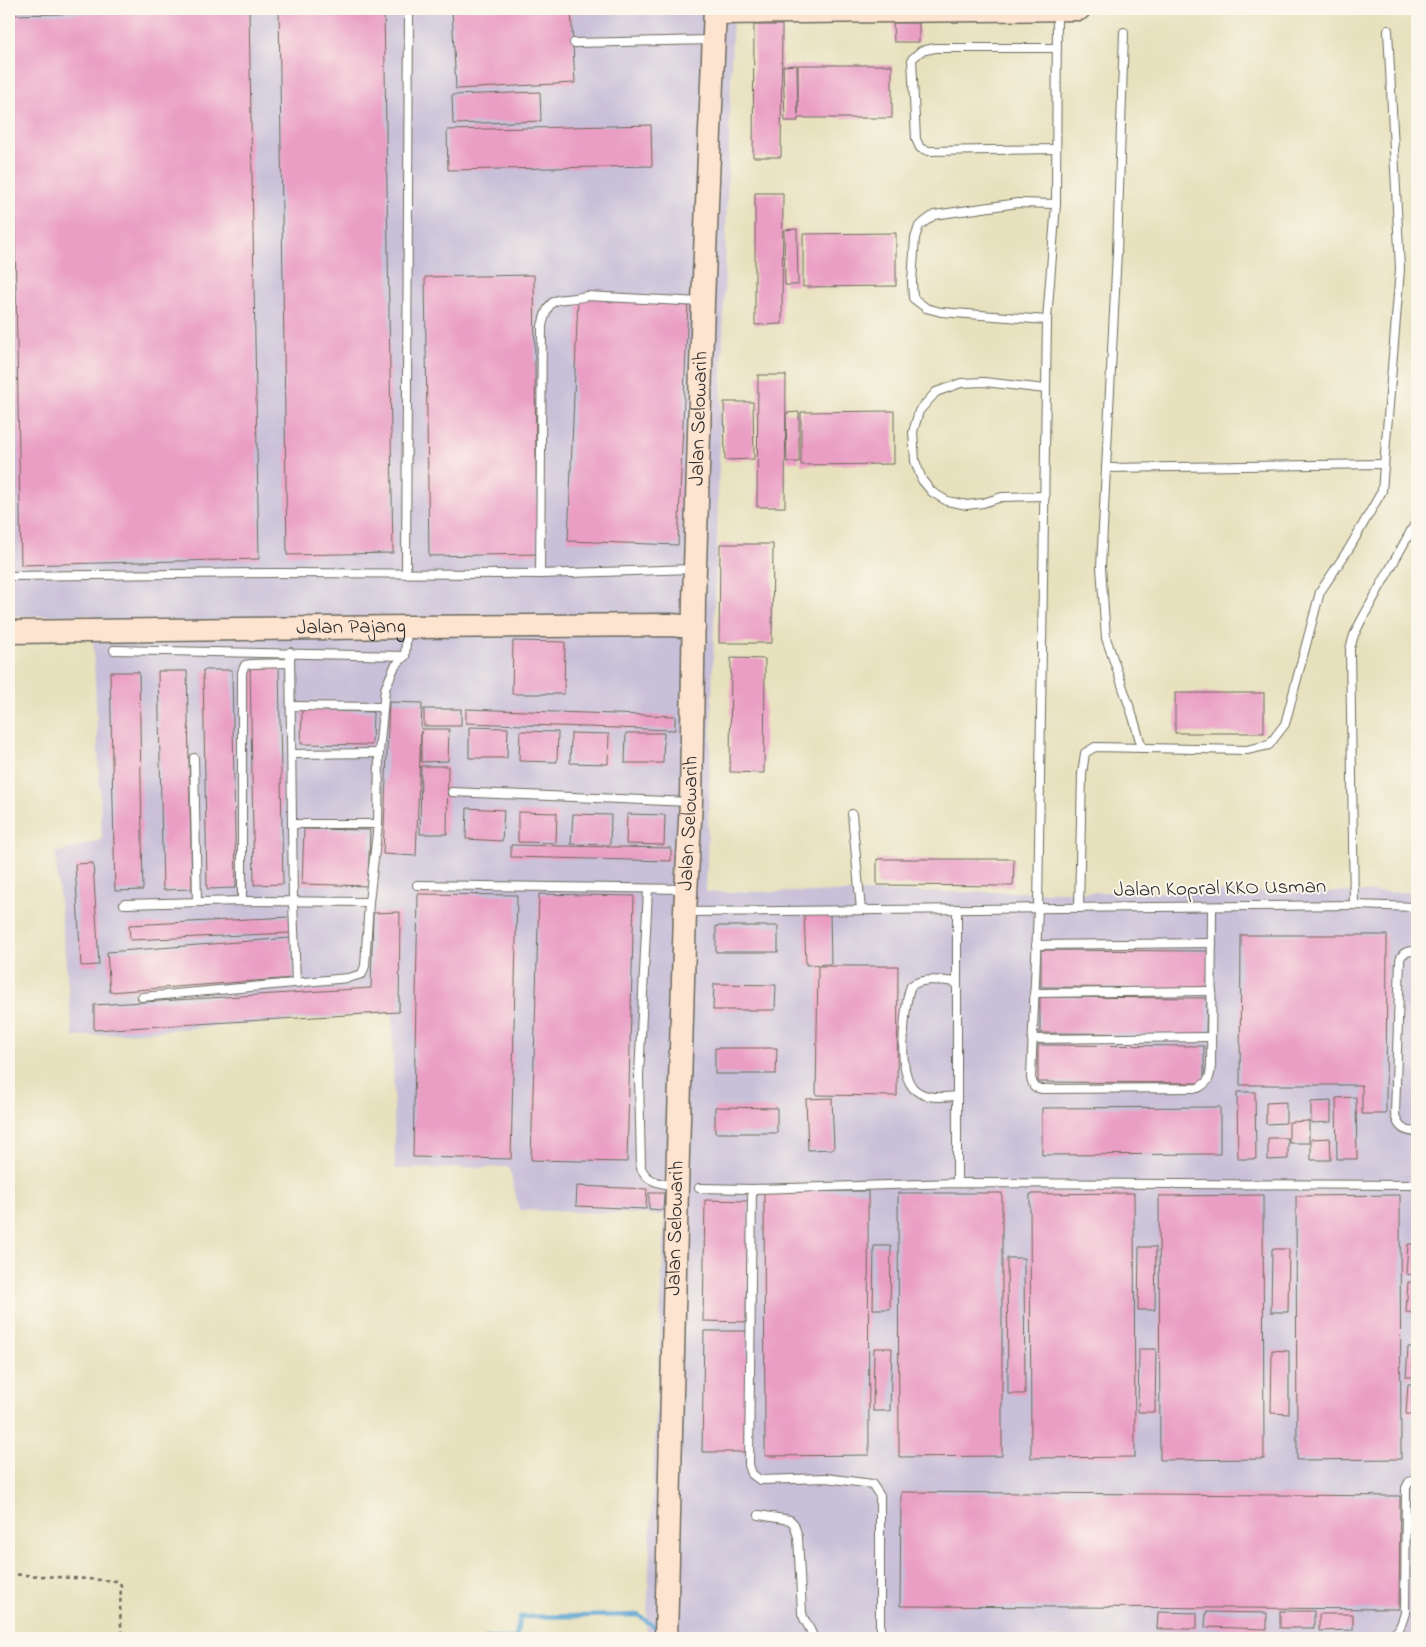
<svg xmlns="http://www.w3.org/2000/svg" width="1426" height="1647" font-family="'Indie Flower',sans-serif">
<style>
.industrial{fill:#c8bfd8}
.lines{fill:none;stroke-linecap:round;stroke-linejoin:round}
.stream{stroke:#59a3d1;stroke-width:4.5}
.building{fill:#ea9ec4}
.lane-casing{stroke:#6d6b5e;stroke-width:10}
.secondary-casing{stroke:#6d6b5e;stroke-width:25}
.path{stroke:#6d6b5e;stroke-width:2.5;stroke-dasharray:4 4;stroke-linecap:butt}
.lane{stroke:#fff;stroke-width:8}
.secondary{stroke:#fde4d1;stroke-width:22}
.labels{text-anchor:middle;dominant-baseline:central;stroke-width:4;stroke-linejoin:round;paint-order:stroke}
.street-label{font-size:21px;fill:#2b2b2b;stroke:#fbf7ec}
</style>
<rect width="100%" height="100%" fill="#fbf7ec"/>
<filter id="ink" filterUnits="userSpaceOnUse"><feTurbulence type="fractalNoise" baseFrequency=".02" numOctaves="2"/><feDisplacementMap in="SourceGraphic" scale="10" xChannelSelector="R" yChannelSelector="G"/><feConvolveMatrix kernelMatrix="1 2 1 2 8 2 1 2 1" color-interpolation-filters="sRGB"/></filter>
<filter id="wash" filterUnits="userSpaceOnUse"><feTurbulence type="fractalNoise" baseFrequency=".0096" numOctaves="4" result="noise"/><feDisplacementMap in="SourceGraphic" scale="20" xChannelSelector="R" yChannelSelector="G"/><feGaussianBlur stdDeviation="1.12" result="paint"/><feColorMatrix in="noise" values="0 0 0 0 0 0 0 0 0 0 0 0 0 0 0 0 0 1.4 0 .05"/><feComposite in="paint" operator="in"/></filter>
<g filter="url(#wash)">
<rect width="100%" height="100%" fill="#e7e1be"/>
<polygon class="industrial" points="9,9 733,9 706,892 1417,892 1417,1638 646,1638 665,1215 519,1210 509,1167 395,1169 392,1013 73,1037 55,853 102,840 92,615 9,616"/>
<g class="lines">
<polyline class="stream" points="486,1638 516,1638 520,1617 638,1615 660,1630"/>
</g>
<g id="blocks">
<g class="building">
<polygon points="279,9 384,9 393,553 287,555"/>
<polygon points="452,9 571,9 575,83 456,89"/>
<polygon points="249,10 259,559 21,565 11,15"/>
<polygon points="893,23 919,23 919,42 894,42"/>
<polygon points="754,25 782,25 781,157 753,157"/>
<polygon points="797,65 798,115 798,65 892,65 892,118 798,118 798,121 785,121 783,66"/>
<polygon points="540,92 541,121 453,124 452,95"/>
<polygon points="651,125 652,166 448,170 447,130"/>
<polygon points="755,193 783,193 782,324 755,325"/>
<polygon points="797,229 798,285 785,285 784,230"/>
<polygon points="896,233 896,286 803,287 803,234"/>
<polygon points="534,275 537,554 429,556 425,277"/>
<polygon points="578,298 688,302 678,545 568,541"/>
<polygon points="758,375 786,375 785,507 757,507"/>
<polygon points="724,402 753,402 754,459 725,460"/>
<polygon points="894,411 894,464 801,465 801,412"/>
<polygon points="799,412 799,462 787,462 786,413"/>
<polygon points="720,544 773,544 772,643 719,643"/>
<polygon points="513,641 565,642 564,694 512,694"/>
<polygon points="731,658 765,659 764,773 730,772"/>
<polygon points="279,666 283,884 254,885 250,667"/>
<polygon points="203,670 232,670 236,888 207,889"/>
<polygon points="158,671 187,671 192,889 163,890"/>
<polygon points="110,672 139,672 143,890 115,891"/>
<rect x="1175" y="693" width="89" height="40"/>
<polygon points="389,702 422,703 421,729 449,729 448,761 421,762 421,731 416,856 383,854"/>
<rect x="424" y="709" width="37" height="17"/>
<polygon points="466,709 675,716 675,730 466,723"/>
<polygon points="302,710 373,712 372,745 301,744"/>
<polygon points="469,727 508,728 507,758 469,758"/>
<polygon points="520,731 558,732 557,762 519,761"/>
<polygon points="571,733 609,734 608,764 570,763"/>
<polygon points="626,733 664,733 663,763 625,763"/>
<polygon points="421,766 448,766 447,834 420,834"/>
<polygon points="467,808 504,810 502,841 466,839"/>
<polygon points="518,812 557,813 556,843 518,842"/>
<polygon points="573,814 611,815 610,845 571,844"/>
<polygon points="627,814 665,815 664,845 626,844"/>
<polygon points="304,829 370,830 368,886 302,884"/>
<polygon points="511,845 671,848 671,861 511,857"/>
<polygon points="877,859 1014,859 1013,886 877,885"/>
<polygon points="93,863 99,965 81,966 75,864"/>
<polygon points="418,894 517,895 511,1159 413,1157"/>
<polygon points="539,894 634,896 627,1162 531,1160"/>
<polygon points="400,912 399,1012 94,1030 94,1005 371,988 373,913"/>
<polygon points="830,913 831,964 806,965 804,914"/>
<polygon points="290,917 291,933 130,940 129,925"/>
<rect x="716" y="926" width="62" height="26"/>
<polygon points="1241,935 1387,935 1386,1114 1362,1114 1362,1085 1240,1085"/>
<polygon points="290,938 293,978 110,992 107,952"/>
<polygon points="1041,950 1208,951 1207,988 1041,987"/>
<polygon points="818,966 898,966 897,1096 816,1095"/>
<polygon points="714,984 776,985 775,1010 713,1010"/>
<polygon points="1040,997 1207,998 1206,1034 1040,1033"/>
<polygon points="1038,1045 1204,1046 1204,1083 1038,1082"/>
<polygon points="715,1048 777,1048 776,1074 715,1074"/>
<polygon points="1237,1092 1255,1092 1256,1159 1238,1159"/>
<polygon points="1356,1097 1357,1159 1337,1159 1336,1098"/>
<polygon points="832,1098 834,1149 808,1150 806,1099"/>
<polygon points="1331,1101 1331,1122 1311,1123 1311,1102"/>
<polygon points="1286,1102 1286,1123 1266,1124 1266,1103"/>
<polygon points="715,1107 777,1108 777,1133 715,1133"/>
<polygon points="1220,1107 1220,1154 1042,1155 1042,1108"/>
<polygon points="1309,1121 1309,1143 1289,1143 1289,1122"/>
<polygon points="1268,1138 1288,1138 1288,1159 1268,1160"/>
<polygon points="1330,1138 1331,1160 1311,1160 1311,1139"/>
<polygon points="577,1186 647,1189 646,1209 576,1206"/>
<polygon points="868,1191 869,1455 765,1456 764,1192"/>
<polygon points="649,1193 664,1193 663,1210 649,1209"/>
<polygon points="898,1193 1002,1193 1002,1456 899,1457"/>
<polygon points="1134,1193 1135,1457 1031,1458 1030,1194"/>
<polygon points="1263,1195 1264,1459 1160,1460 1159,1196"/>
<polygon points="1400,1195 1401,1459 1297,1460 1296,1196"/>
<polygon points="705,1200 748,1201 746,1322 703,1321"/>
<polygon points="1408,1244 1417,1244 1417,1275 1406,1274"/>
<polygon points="874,1246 891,1246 890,1309 873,1309"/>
<polygon points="1139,1247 1156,1247 1155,1310 1138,1310"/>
<polygon points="1272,1249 1289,1249 1288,1312 1271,1312"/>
<polygon points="1007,1258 1024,1258 1025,1394 1008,1394"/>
<polygon points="1408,1282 1417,1282 1417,1313 1406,1312"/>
<polygon points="704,1331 747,1331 745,1452 702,1452"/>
<polygon points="1408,1347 1417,1347 1417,1377 1406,1377"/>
<polygon points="874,1348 892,1348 890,1411 873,1411"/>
<polygon points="1139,1349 1156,1349 1155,1412 1138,1412"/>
<polygon points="1272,1350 1289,1351 1289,1414 1271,1413"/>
<polygon points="1408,1384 1417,1384 1417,1415 1406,1414"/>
<polygon points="901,1492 1400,1496 1399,1609 900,1606"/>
<rect x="1280" y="1611" width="34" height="17"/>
<polygon points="1158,1612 1197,1613 1197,1629 1157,1629"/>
<polygon points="1206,1612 1267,1613 1267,1629 1205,1627"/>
<polygon points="1319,1614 1353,1614 1353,1630 1319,1631"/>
</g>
</g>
</g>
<g filter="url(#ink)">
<use href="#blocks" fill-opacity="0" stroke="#6d6b5e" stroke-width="1"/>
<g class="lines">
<g class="lane-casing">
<g id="lane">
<path d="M1057,11L1056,204L1047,320L1038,908L1031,1078L1034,1087L1041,1089L1198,1088C1209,1082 1210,1078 1211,1066L1212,907"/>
<polyline points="1124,32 1117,252 1101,567 1106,638 1133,717 1142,748"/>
<polyline points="574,43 712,40"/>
<polyline points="1056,149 929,151 920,148 916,139 912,59 921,51 935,48 1057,48"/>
<polyline points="1047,320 941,312 926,308 913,298 912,281 915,238 919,226 934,215 1018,203 1056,204"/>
<polyline points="1106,468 1384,464"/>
<polyline points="1045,496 1002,497 983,503 967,505 947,501 932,492 922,480 915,461 913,432 919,411 936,392 961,383 984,382 1046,389"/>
<polyline points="406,574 409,9"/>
<path d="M540,574L542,326C550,290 559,303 587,296L701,302"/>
<polyline points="9,576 272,573 540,574 693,569"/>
<polyline points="114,650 405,656"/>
<polyline points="290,652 293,902 296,983"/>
<polyline points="291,706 383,707"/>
<polyline points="292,754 379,753"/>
<polyline points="194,758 197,902"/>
<polyline points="452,792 690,802"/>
<polyline points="852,814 861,910"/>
<polyline points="292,824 378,824"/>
<polyline points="417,885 685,889"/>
<path d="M648,889L639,1076L641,1168C648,1183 660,1183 675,1186"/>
<polyline points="242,901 242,672 245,665 251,664 290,663"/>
<polyline points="124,904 242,901 369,902"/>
<polyline points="1354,905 1417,907"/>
<polyline points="1079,908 1082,774 1085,753 1095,747 1247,750 1269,745 1285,724 1320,592 1350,547 1382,491 1400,269 1388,30"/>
<polyline points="688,912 1354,905 1350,649 1354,635 1361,621 1417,520"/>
<polyline points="1036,945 1212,943"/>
<path d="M1417,951C1409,951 1402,951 1400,960L1395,1114C1398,1128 1404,1131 1417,1132"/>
<polyline points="1034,993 1212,991"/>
<polyline points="142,997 348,978 362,974 365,966 369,902 378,824 379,753 385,689 395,666 405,656 407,629"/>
<polyline points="1032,1039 1211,1037"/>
<path d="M957,1096C942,1097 925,1100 913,1088C908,1082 905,1071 904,1063C902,1049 905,998 911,986C923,977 943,981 957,982"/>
<polyline points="957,1183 957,909"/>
<polyline points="699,1188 752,1189 957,1183 1417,1185"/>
<polyline points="752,1189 749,1465 752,1474 760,1480 826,1478 872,1484 880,1496 880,1624 882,1632 886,1638"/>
<path d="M759,1515L790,1520L794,1524L798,1537L802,1613C804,1622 812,1629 813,1638"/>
<path d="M1383,1638C1399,1634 1400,1629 1405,1613L1406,1488L1409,1482L1417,1480"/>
</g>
</g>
<g class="secondary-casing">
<g id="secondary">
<polyline points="715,13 1079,9"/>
<path id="s1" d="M9,632L407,627L670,625L694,627"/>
<path id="s2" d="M666,1638L677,1187L685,912L691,802L694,600L703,302L715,9"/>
</g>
</g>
<polyline class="path" points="9,1574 118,1581 121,1585 120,1612 122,1638"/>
<use href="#lane" class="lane"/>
<use href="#secondary" class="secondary"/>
</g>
</g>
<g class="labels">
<g class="street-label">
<text stroke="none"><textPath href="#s2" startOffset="1220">Jalan Selowarih</textPath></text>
<text stroke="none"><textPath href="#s1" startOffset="342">Jalan Pajang</textPath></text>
<text stroke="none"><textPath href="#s2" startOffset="815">Jalan Selowarih</textPath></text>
<text transform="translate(1220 889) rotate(-1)">Jalan Kopral KKO Usman</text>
<text stroke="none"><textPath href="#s2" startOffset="410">Jalan Selowarih</textPath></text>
</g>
</g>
<rect width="1426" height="1647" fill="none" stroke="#fbf7ec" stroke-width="30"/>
</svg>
